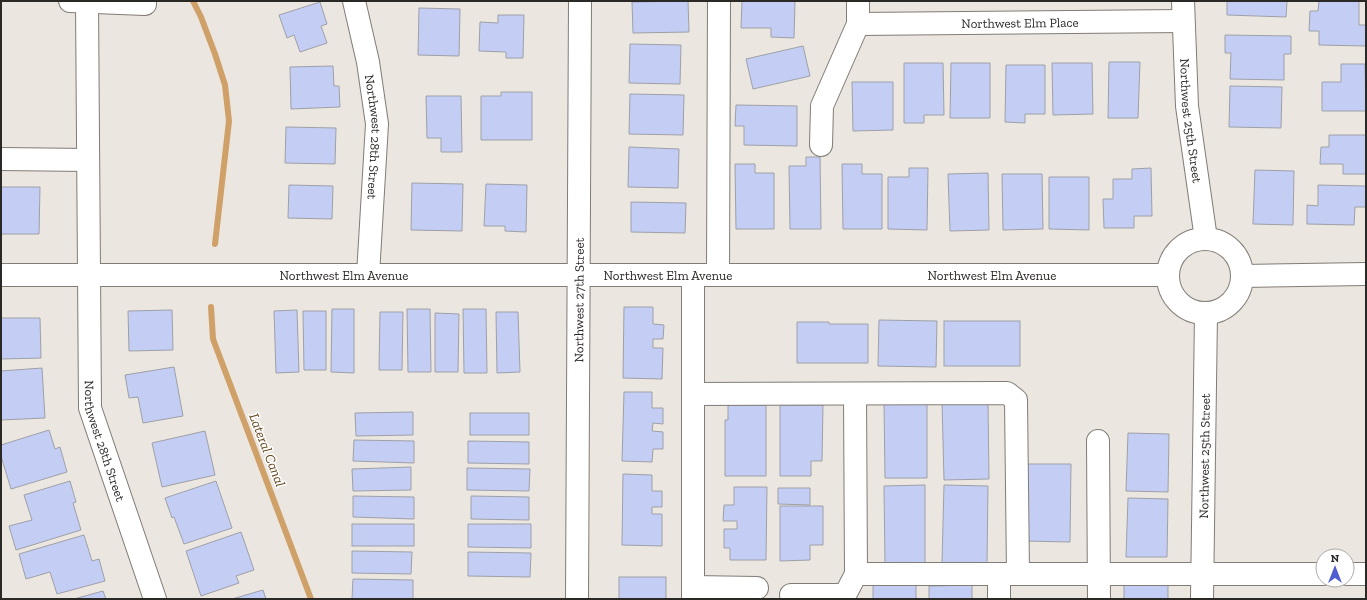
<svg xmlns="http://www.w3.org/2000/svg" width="1367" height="600" font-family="'Zilla Slab',serif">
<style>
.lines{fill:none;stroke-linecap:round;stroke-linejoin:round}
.stream{stroke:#cfa168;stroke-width:6}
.building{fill:#c4cef5;stroke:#9ea0a8}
.minor-casing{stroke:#817c76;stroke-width:24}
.minor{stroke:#fff;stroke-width:22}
.labels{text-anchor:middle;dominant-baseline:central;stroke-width:3;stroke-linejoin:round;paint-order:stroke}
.street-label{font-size:13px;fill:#2b2926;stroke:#fff}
.water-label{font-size:14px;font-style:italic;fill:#644419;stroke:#fff}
</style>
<rect width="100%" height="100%" fill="#ebe6df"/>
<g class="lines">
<g class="stream">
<polyline points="193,1 201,17 215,54 225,85 229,121 215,244"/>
<polyline points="211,307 213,339 311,599"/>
</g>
</g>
<g class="building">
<polygon points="688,1 689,32 633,33 632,2"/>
<polygon points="742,1 795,1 794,38 771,37 771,28 741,28"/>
<polygon points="1227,1 1287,1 1286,17 1227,15"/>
<polygon points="1319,1 1359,1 1359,25 1366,25 1366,46 1319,45 1319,31 1309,31 1310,11 1318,11"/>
<polygon points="320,2 327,24 321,26 327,43 300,52 294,35 287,38 279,15"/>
<polygon points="419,8 460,9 459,56 418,55"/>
<polygon points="498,15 524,15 523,58 506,58 506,52 479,51 480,22 498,23"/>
<polygon points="1225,35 1291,36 1291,54 1284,54 1284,80 1230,79 1231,53 1225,53"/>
<polygon points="630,44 681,45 680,84 629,83"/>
<polygon points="803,46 810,76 753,89 746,59"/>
<polygon points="1109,62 1140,62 1138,118 1108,118"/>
<polygon points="904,63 943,63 944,115 924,115 924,123 904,123"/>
<polygon points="951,63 990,63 990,118 950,118"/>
<polygon points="1052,63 1092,63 1093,114 1053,115"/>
<polygon points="1341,64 1365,64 1366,111 1322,111 1322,82 1341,82"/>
<polygon points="1006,65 1045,65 1045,114 1025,114 1025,123 1005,122"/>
<polygon points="333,66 334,86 339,86 340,107 291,109 290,67"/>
<polygon points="852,82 893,82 893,130 853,131"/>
<polygon points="1230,86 1282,87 1281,128 1229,127"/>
<polygon points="501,92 532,92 532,140 481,140 481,96 501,96"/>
<polygon points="630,94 684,95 683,135 629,134"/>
<polygon points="426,96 461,96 462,152 441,152 441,138 427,138"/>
<polygon points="736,105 797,106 797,146 744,145 744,126 735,126"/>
<polygon points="286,127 336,128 335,164 285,163"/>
<polygon points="1329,135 1366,135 1366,174 1343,174 1343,164 1320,164 1321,147 1329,147"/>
<polygon points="629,147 679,149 678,188 628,187"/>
<polygon points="806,157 820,157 821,229 790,229 789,166 806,166"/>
<polygon points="735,164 755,164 755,173 774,173 774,229 736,229"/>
<polygon points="842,164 862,164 862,174 882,174 882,229 843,229"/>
<polygon points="909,168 928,168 927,230 888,229 888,177 909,177"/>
<polygon points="1151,168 1152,216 1134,216 1134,228 1104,228 1103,199 1113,199 1113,179 1132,179 1132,169"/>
<polygon points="1255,170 1294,171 1293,225 1253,224"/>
<polygon points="988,173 989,230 950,231 948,174"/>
<polygon points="1002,174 1042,174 1043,229 1003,230"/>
<polygon points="1049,177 1089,177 1089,230 1049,229"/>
<polygon points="412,183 463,184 462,231 411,230"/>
<polygon points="486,184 527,185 526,232 505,231 505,226 484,226"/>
<polygon points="289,185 333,186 332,219 288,218"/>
<polygon points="1318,185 1366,186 1366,207 1355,207 1354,225 1307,224 1307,205 1318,206"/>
<polygon points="1,187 40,187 39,234 1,234"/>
<polygon points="631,202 686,203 685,233 631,232"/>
<polygon points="624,307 653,307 653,324 664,325 663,339 653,339 653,348 663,348 662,379 623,378"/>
<polygon points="332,309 354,309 354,373 331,372"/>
<polygon points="407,309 430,309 431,372 408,372"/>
<polygon points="463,309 486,309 487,373 464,373"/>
<polygon points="172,310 173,350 129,351 128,311"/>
<polygon points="297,310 299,372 276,373 274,311"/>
<polygon points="303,311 326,311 326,370 304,370"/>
<polygon points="380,312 403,312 402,370 379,370"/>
<polygon points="496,312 518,312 520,372 497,373"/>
<polygon points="435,313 459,314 458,372 435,372"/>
<polygon points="1,318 40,318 41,358 1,359"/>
<polygon points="879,320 937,321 936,367 878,366"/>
<rect x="944" y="321" width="76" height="45"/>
<polygon points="797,322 829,322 829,324 868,324 868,363 797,363"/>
<polygon points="174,367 183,416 143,423 138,397 129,398 125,375"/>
<polygon points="42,368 45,418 1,420 1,371"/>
<polygon points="624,392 652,392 652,408 663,408 663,424 653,423 652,431 663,432 663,449 653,449 652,462 622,461"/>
<polygon points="884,402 927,402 927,478 885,478"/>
<polygon points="942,402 988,402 989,479 944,480"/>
<polygon points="728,405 766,405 766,476 725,476 725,420 728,420"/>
<polygon points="780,405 823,405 822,461 811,461 811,476 780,476"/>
<polygon points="413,412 413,435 356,436 355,413"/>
<rect x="470" y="413" width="59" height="22"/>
<polygon points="49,430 55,449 60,447 67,472 11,489 1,456 1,445"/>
<polygon points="205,431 215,475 162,487 152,443"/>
<polygon points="1128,433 1169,434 1168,492 1126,491"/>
<polygon points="354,440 414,441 414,463 353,461"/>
<polygon points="468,441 529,442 529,464 468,463"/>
<polygon points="1025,464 1071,464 1070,542 1024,541"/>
<polygon points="411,467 411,490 353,491 352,469"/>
<polygon points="467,468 530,469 529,491 467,490"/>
<polygon points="623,474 652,475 652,491 662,491 662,507 652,507 652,514 662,514 662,546 622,545"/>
<polygon points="70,481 76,502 73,503 81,530 16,550 9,526 32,520 24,495"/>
<polygon points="216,481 232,528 184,544 174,517 172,518 165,498"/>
<polygon points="925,485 925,563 885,563 884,486"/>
<polygon points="944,485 988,486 987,564 942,563"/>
<polygon points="734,487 767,487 766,560 730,560 730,548 724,548 724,529 737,529 737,521 723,521 724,505 734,505"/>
<polygon points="778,488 810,488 810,505 778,504"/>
<polygon points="353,496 414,497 414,519 353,517"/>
<polygon points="471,496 529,497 529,520 471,519"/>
<polygon points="1128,498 1168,499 1167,557 1126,557"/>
<polygon points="780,506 823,506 823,545 810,545 810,560 780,561"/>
<rect x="352" y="524" width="62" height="22"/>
<polygon points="468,524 531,524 531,548 468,547"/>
<polygon points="241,532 254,570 236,576 239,583 201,596 186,551"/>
<polygon points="84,535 92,561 99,559 105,581 57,594 50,572 26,579 19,554"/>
<polygon points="352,551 412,552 411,574 352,573"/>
<polygon points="468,552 531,553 530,577 468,576"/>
<rect x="619" y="577" width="47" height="22"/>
<polygon points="353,579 413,580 413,599 352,599"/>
<polygon points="916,584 916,599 873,599 873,585"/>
<rect x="1124" y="584" width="44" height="15"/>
<polygon points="972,585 972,599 929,599 929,586"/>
<polygon points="263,590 266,599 232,599"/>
<polygon points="103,591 106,599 74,599"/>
</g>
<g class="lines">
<g class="minor-casing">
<g id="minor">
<polyline points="70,1 145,4"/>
<path id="s1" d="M354,1L368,62L377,124L368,275"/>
<path id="s2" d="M1183,1L1187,106L1206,239"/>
<path id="s3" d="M87,2L90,408L155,599"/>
<path id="s4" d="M858,24L1183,21"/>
<polyline points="821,145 822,106 858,24 858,1"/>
<polyline points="1,159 88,160"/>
<circle cx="1205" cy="276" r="37"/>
<path id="s5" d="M1,275H1167"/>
<polyline points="718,275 719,1"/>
<polyline points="1242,276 1366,274"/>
<polyline points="693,394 1007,393 1016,400 1018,573"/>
<polyline points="1098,441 1099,599"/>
<polyline points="856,574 1323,574"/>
<polyline points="999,574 999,599"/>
<polyline points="1347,574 1366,574"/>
<polyline points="693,587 757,588"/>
<polyline points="791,595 845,595"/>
<path id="s6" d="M577,599L580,1"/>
<polyline points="693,599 693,275"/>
<polyline points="845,599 845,595 856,574 855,394"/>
<path id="s7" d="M1202,599L1206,313"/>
</g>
</g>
<use href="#minor" class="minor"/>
</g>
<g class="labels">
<g class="street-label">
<text stroke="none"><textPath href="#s4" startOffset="162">Northwest Elm Place</textPath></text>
<text stroke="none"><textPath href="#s2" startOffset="120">Northwest 25th Street</textPath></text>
<text stroke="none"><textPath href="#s1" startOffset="138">Northwest 28th Street</textPath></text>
<text stroke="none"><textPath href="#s5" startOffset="343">Northwest Elm Avenue</textPath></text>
<text stroke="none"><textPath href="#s5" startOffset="667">Northwest Elm Avenue</textPath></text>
<text stroke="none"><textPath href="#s5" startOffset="991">Northwest Elm Avenue</textPath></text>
<text stroke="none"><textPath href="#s6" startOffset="299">Northwest 27th Street</textPath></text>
<text stroke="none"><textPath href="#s3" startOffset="441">Northwest 28th Street</textPath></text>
<text stroke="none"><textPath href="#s7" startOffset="143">Northwest 25th Street</textPath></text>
</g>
<g class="water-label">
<text transform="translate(267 450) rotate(69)">Lateral Canal</text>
</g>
</g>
<rect width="1367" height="600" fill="none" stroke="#2b2926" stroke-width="4"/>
<g transform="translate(1335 568)"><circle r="19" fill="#ffffff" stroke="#aaa9a8"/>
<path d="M0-3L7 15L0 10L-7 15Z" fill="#505cd2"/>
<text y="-6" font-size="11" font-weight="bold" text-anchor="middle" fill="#2b2926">N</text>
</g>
</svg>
